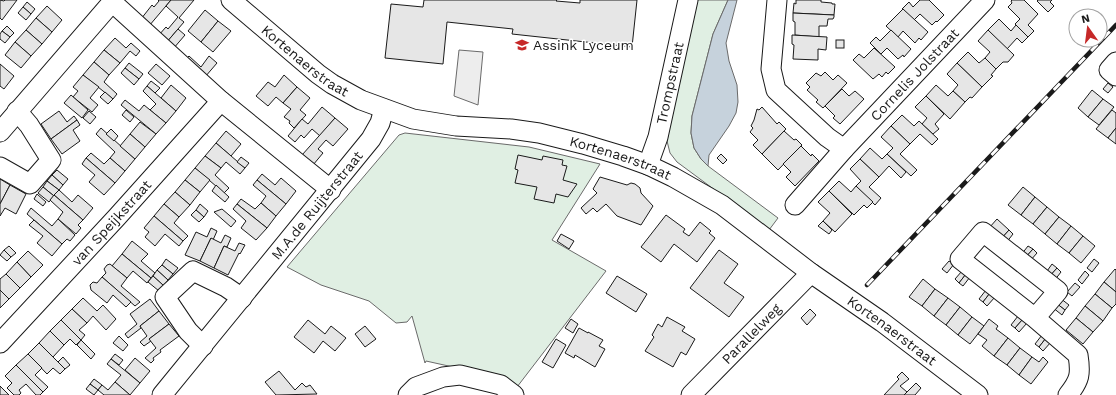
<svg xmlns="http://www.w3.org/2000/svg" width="1116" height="395" font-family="'Work Sans',sans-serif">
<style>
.green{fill:#e0efe3;stroke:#6a6a6a}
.parking{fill:#ededed;stroke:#6a6a6a}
.water{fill:#c6d2dc;stroke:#6a6a6a}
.building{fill:#e6e6e6;stroke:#1a1a1a}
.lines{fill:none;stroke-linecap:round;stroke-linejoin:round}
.minor-casing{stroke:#1a1a1a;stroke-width:21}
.minor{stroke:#fff;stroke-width:19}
.rail-casing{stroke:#1a1a1a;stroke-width:4.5}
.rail{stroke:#fff;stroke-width:3;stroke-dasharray:9;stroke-linecap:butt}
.labels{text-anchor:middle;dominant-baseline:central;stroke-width:3;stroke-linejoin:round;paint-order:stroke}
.poi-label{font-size:14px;fill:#1a1a1a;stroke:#fff;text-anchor:start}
.street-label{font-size:14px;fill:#1a1a1a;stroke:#fff}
</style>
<rect width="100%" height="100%" fill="#fff"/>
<g class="green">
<polygon points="694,0 728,0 713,34 692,116 691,133 694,148 701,159 708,166 778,218 769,230 677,162 670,153 667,141 678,80"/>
<polygon points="405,133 529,147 600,164 552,240 606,271 517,387 489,375 426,361 425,363 412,316 407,322 396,323 369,301 321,285 287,267 399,135"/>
</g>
<polygon class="parking" points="459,50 483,52 478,105 454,96"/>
<polygon class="water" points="728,0 737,0 726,43 729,61 737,85 738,102 736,113 729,126 709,155 708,166 701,159 694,148 691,133 692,116 713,34"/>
<g class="building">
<polygon points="0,0 4,1 5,0 17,0 2,20 0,18"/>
<polygon points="158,0 171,0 149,26 141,19 152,5 154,7 159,1"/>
<polygon points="171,0 194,0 179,18 184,22 166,43 158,36 166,27 168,29 178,17 166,6"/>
<polygon points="424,0 557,0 556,1 580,3 580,0 637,0 632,47 512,34 513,29 447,22 443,64 385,58 391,4 423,7"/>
<polygon points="796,0 821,0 821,2 832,3 832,4 835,4 834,15 793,13 794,3 796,4"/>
<polygon points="920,0 929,0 944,15 937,22 936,21 932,25 920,14 914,20 902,9 909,2 913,7"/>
<polygon points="1012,0 1024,0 1038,14 1028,25 1034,31 1028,37 1015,24 1020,19 1008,7 1012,3 1011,1"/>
<polygon points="1038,0 1052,0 1050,2 1054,6 1048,12 1037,1"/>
<polygon points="27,2 35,9 31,14 23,7"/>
<polygon points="47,6 62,20 52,32 36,18"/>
<polygon points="23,7 31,14 26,20 18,13"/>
<polygon points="903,9 928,32 921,40 919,38 915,43 903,31 898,37 886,26"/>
<polygon points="205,10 218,21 201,42 188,31"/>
<polygon points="793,13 834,15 834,17 833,19 828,19 827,26 819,26 819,37 795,35 795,22 793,21"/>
<polygon points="36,18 52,32 42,44 26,30"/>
<polygon points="999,19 1011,31 1016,25 1028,37 1022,43 1017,38 1007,49 988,30"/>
<polygon points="218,21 231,31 213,52 201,42"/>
<polygon points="7,26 14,33 10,37 2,31"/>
<polygon points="178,29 185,35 173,49 166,43"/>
<polygon points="26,30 42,44 31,56 15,42"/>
<polygon points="891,30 911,49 904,57 903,55 898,59 887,48 881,54 870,43 876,37 880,41"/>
<polygon points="988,30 1014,55 1008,62 1003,62 996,69 985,58 990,52 978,41"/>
<polygon points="2,31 10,37 5,43 0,39 0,34"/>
<polygon points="792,35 827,37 826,50 818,49 818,60 793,59 794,45 792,44"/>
<polygon points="115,38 126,48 131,43 140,51 136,56 130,51 120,63 104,50"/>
<rect x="836" y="40" width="8" height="8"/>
<polygon points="15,42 31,56 21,68 5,55"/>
<polygon points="874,48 895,67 888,74 886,72 882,77 879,74 873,79 853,60 859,54 864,58"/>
<polygon points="104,50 120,63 109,75 94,62"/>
<polygon points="968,52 979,63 985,58 996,69 991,75 993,76 982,87 957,63"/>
<polygon points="189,56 201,67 209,56 217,63 205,77 185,60"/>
<polygon points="94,62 109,75 104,82 117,94 113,99 83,75"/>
<polygon points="129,63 143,74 139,79 125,68"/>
<polygon points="957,63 982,87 972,98 970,97 965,102 953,91 958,85 947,74"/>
<polygon points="0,64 14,76 4,89 0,86"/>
<polygon points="156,64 170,76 162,85 148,73"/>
<polygon points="125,68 139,79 134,85 121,73"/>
<polygon points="825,72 833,80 838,75 847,83 823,108 816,102 818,100 807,90 810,87 806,83 816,73 821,76"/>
<polygon points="83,75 99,87 90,98 98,105 92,112 73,97 78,91 73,87"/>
<polygon points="284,75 297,87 283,103 276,97 268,106 256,96 268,82 275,87"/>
<polygon points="151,81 160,88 155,93 147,86"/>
<polygon points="1108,83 1113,87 1108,93 1103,89"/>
<polygon points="171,85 186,98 176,111 161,98"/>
<polygon points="936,85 948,96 953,91 965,102 950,119 926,96"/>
<polygon points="147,86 176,111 166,123 150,110 156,104 143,91"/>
<polygon points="297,87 310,98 300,110 306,115 294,128 289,123 290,121 284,117 291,109 283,103"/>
<polygon points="842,89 849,96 855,91 864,99 840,124 833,118 835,116 825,106"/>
<polygon points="1092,90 1103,99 1088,117 1078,108"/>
<polygon points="105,92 113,99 108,104 100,97"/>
<polygon points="71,95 88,110 82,118 64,103"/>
<polygon points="926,96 944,114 935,124 939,129 933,134 922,124 927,118 915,107"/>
<polygon points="1103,99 1114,107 1099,125 1088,117"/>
<polygon points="125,100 139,111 144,105 166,123 156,134 121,105"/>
<polygon points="322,107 335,118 320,136 312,129 304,138 301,135 295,142 288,136 302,119 308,124"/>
<polygon points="762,107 777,124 779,122 786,129 762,154 753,145 758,140 750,132 753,128 751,126 754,120 757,109 759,110"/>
<polygon points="126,110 134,117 130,122 122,115"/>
<polygon points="1112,110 1116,113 1116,128 1108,138 1096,129"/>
<polygon points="59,111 67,122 74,116 77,120 51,139 41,124"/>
<polygon points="89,111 96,117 90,124 83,118"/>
<polygon points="902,115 914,126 919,121 938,139 932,145 920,134 910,144 891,126"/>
<polygon points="335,118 348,129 333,146 326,140 318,149 323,153 313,165 302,155"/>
<polygon points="77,120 80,125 73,130 80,141 62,154 51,139"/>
<polygon points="140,122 156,134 145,147 130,134"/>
<polygon points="891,126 910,144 900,154 917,170 911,176 887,154 893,148 881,137"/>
<polygon points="101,128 135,159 125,171 110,158 115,152 96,134"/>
<polygon points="1116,128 1116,144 1108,138"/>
<polygon points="111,129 118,136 114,141 106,134"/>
<polygon points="226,131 241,144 231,156 216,143"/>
<polygon points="784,131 794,140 796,139 802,145 778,170 762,154"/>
<polygon points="130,134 145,147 135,159 120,146"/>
<polygon points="216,143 245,168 240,174 226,162 221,168 205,156"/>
<polygon points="801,146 811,156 812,154 819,161 795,186 786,177 791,172 783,164"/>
<polygon points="870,148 882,159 887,154 906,172 901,178 889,166 879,177 860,159"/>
<polygon points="91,153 104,164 110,158 125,171 115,183 86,158"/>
<polygon points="721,154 727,160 723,164 717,158"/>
<polygon points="518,155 542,160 543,156 563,160 562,165 567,166 563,180 577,184 568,197 556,194 554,203 534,199 537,187 515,183 518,170 515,169"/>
<polygon points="205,156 221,168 215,175 229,188 224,193 195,168"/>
<polygon points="241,157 249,163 245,168 237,162"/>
<polygon points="86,158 115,183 104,195 89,182 95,175 82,164"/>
<polygon points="860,159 879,177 869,187 881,198 875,205 856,186 861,181 850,169"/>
<polygon points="195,168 210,180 200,192 185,180"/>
<polygon points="57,170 68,179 63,185 52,175"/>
<polygon points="262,174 275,185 281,178 296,191 286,204 257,180"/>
<polygon points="52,175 63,185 59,190 47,181"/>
<polygon points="600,177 627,185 631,183 635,184 640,188 641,193 653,206 641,225 617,216 606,204 597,212 593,208 586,214 581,208 597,193 593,189"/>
<polygon points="0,179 10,185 0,204"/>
<polygon points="185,180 200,192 190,205 175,192"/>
<polygon points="257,180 286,204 276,216 261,203 266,196 253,185"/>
<polygon points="47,181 59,190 54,196 43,187"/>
<polygon points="839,181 851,192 856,186 873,202 867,208 864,205 854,215 829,191"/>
<polygon points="10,185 26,194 16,214 5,208 0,216 0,204"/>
<polygon points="216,185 229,197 225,202 212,191"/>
<polygon points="43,187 54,196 49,202 38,193"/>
<polygon points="1023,187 1035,197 1021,215 1008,205"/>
<polygon points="59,190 72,202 78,195 93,208 83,220 54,195"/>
<polygon points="829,191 852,214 835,232 823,221 830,213 818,202"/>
<polygon points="175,192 190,205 179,217 164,204"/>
<polygon points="37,194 46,202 43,206 34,199"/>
<polygon points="54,195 83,220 78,225 81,228 76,234 58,219 63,212 50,200"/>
<polygon points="1035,197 1047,207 1033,224 1021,215"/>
<polygon points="241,199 255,209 261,203 276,216 267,228 237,204"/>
<polygon points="164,204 179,217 174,223 188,236 183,241 154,216"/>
<polygon points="200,204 208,211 204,217 196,210"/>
<polygon points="237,204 267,228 256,240 241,228 246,221 233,209"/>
<polygon points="1047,207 1059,217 1045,234 1033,224"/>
<polygon points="31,208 52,226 58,219 75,235 70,241 67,239 62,244 27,214"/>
<polygon points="222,209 236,221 231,227 214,212"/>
<polygon points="196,210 204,217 199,222 191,215"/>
<polygon points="666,215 685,229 683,232 689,236 700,222 711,231 709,233 715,238 697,262 674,244 661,262 641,247"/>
<polygon points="154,216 183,241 179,246 165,234 155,246 145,237 149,232 144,228"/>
<polygon points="1059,217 1071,226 1057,244 1045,234"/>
<polygon points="997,219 1009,230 1001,239 989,228"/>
<polygon points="34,220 62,244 52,256 37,243 43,236 29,225"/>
<polygon points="823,221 832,230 829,234 818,226"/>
<polygon points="1071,226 1083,236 1069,253 1057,244"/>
<polygon points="211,228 217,231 213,240 211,238 200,261 185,255 196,232 207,237"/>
<polygon points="1009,230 1013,234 1006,243 1001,239"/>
<polygon points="561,234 574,241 569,249 557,241"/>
<polygon points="225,235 231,238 227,247 224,246 214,268 200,261 211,238 221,243"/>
<polygon points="1083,236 1095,246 1081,263 1069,253"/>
<polygon points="132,241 148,254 141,261 155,273 151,278 122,254"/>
<polygon points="239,243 245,245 240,254 239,253 228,275 214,268 224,246 235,251"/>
<polygon points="9,246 16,253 11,257 4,250"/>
<polygon points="1028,246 1033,249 1025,258 1021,255"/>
<polygon points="1033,249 1037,253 1030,261 1025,258"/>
<polygon points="4,250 11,257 7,261 0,255"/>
<polygon points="719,250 738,264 724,283 744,297 729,317 690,288"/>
<polygon points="28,251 43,265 31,277 17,262"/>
<polygon points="122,254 151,278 147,283 133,271 127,278 112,266"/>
<polygon points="166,259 178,268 173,274 162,265"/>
<polygon points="1094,259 1099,263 1092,272 1087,268"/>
<polygon points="949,261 954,264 947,273 942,269"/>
<polygon points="17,262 31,277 20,288 6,274"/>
<polygon points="110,264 127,278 121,286 140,302 135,306 102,277 106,273 104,269 107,265"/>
<polygon points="1052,264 1057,268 1049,277 1045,274"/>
<polygon points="162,265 173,274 168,280 157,270"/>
<polygon points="1057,268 1061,272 1054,281 1049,277"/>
<polygon points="1115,269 1116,270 1116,292 1104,282"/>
<polygon points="157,270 168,280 164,286 153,276"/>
<polygon points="962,271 966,274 959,283 955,279"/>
<polygon points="1085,271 1089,275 1082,284 1078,280"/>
<polygon points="6,274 20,288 9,299 0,290 0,279"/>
<polygon points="966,274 970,277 963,286 959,283"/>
<polygon points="153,276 164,286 159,291 148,282"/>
<polygon points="617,276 647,294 636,312 606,293"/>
<polygon points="102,277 131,302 126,307 113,295 107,303 91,290 90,285 93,282 97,283"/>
<polygon points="923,279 935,289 922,306 909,297"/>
<polygon points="1104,282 1116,292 1116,304 1112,308 1095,294"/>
<polygon points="1075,283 1080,287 1072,296 1067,292"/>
<polygon points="935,289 948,298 934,316 922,306"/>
<polygon points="0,290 9,299 0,308"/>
<polygon points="986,290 990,293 983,302 979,299"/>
<polygon points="990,293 995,297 987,306 983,302"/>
<polygon points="1095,294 1112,308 1103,321 1085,306"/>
<polygon points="83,298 97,311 103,305 116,319 106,330 93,316 87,323 72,309"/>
<polygon points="948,298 960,307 946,325 934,316"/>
<polygon points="1060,298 1069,305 1065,310 1056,303"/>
<polygon points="150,299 159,311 140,326 141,328 128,338 125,334 137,324 130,314"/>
<polygon points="1056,303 1065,310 1062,315 1052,307"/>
<polygon points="1085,306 1103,321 1093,332 1076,318"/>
<polygon points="960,307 972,317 958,335 946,325"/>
<polygon points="72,309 87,323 79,330 85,335 81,340 61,320"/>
<polygon points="810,309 816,315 807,325 801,318"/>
<polygon points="159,311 169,324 149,339 151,341 144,346 140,342 147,336 140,326"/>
<polygon points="1018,316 1023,319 1015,328 1011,325"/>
<polygon points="667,317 685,327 682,331 695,339 686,355 681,352 673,367 645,351 654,337 652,335 658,324 662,327"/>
<polygon points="972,317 984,326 970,344 958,335"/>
<polygon points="1076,318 1093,332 1083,344 1066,330"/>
<polygon points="571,319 578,324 573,333 565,328"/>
<polygon points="989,319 998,326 996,329 1008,338 994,356 982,346 987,340 978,334"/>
<polygon points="1023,319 1027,323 1019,332 1015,328"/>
<polygon points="61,320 81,340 76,345 70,339 64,345 50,331"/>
<polygon points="308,320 325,334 331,326 346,338 335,351 323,341 314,353 294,337"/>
<polygon points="169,324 179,336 160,350 161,352 153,358 154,360 151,363 145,358 156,348 149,339"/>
<polygon points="365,326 376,339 365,347 355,334"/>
<polygon points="579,328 588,333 588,332 603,340 599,346 605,349 595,367 575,355 574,358 565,353"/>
<polygon points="50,331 64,345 53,357 39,343"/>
<polygon points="1042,335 1046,338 1039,347 1035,344"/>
<polygon points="119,336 128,345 123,351 113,343"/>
<polygon points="1008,338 1020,348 1007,365 994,356"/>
<polygon points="1046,338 1051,342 1043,351 1039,347"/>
<polygon points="556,339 566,345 553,368 542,362"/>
<polygon points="81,340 95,354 91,359 77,345"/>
<polygon points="39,343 65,369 60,374 53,368 47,374 28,354"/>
<polygon points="1020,348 1032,357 1019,375 1007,365"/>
<polygon points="28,354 42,368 35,375 48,387 43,392 16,365"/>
<polygon points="115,354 123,360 119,365 111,359"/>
<polygon points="63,357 70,365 65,369 58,362"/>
<polygon points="1032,357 1039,362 1043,357 1048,362 1031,384 1019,375"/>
<polygon points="135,358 150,371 140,383 125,370"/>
<polygon points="111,359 140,383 130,395 115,382 121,375 107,364"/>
<polygon points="16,365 43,392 40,395 36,395 26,384 19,390 21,393 19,395 14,395 7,388 12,383 5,376"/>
<polygon points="279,371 295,390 302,383 306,387 310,385 317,394 276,395 265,382"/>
<polygon points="902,372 909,379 900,386 907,392 904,395 884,395 899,379 897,377"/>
<polygon points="94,379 102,385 98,390 90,384"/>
<polygon points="115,382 130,395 104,395 98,390 102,385 108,390"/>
<polygon points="916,383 921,388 915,395 904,395"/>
<polygon points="90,384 98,390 94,395 86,389"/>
<polygon points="0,386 9,395 0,395"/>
</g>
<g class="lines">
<g class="minor-casing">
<g id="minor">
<path id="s1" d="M231,0L318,74L332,84L361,100L413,119L456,126L511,129L539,133L583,144L623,156L648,165L673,177L722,205L811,273L882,322L978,395"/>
<polyline points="777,0 771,69 776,90 827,137 844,149"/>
<polyline points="112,2 221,101 331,190"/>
<polyline points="1116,62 1109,70 1116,76"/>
<polyline points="0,132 114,0"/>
<path id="s2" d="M648,165L658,137L688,0"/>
<polyline points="0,167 30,184 51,160 29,125 17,111"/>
<path id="s3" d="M795,205L844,149L985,0"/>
<path d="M1035,318L1058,291L983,232L960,259L1035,318L1078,355C1081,374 1080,380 1068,395"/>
<path id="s4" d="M0,343L117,217L221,101"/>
<polyline points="203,346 188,331 165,297 193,271 226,287 242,298"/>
<path id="s5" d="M162,395L371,139L380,123L384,109"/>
<polyline points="408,395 416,387 443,377 460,375 501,385 514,395"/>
<path id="s6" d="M691,395L811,273"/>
</g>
</g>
<use href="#minor" class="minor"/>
<g class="rail-casing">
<polyline id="rail" points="867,285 1116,25"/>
</g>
<use href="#rail" class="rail"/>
</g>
<defs>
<g id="school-bare" transform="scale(1.08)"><path d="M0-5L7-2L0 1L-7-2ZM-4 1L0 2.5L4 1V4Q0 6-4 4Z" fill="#c62828" stroke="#fff" stroke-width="2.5" paint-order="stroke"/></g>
</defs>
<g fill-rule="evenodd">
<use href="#school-bare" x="522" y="45"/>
</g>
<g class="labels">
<g class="poi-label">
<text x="533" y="45">Assink Lyceum</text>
</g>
<g class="street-label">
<text stroke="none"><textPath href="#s1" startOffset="96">Kortenaerstraat</textPath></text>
<text stroke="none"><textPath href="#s3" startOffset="177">Cornelis Jolstraat</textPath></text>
<text stroke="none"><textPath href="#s2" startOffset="85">Trompstraat</textPath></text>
<text stroke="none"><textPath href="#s1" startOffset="432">Kortenaerstraat</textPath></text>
<text stroke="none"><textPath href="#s5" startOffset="245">M.A.de Ruijterstraat</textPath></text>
<text stroke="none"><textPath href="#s4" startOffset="164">van Speijkstraat</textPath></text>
<text stroke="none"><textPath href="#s1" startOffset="756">Kortenaerstraat</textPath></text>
<text stroke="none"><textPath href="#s6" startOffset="86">Parallelweg</textPath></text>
</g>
</g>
<g transform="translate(1088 28) rotate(346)"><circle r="19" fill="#ffffff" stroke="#a3a3a3"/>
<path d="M0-3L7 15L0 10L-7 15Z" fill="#c62828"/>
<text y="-6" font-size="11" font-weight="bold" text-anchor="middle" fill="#1a1a1a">N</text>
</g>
</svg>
